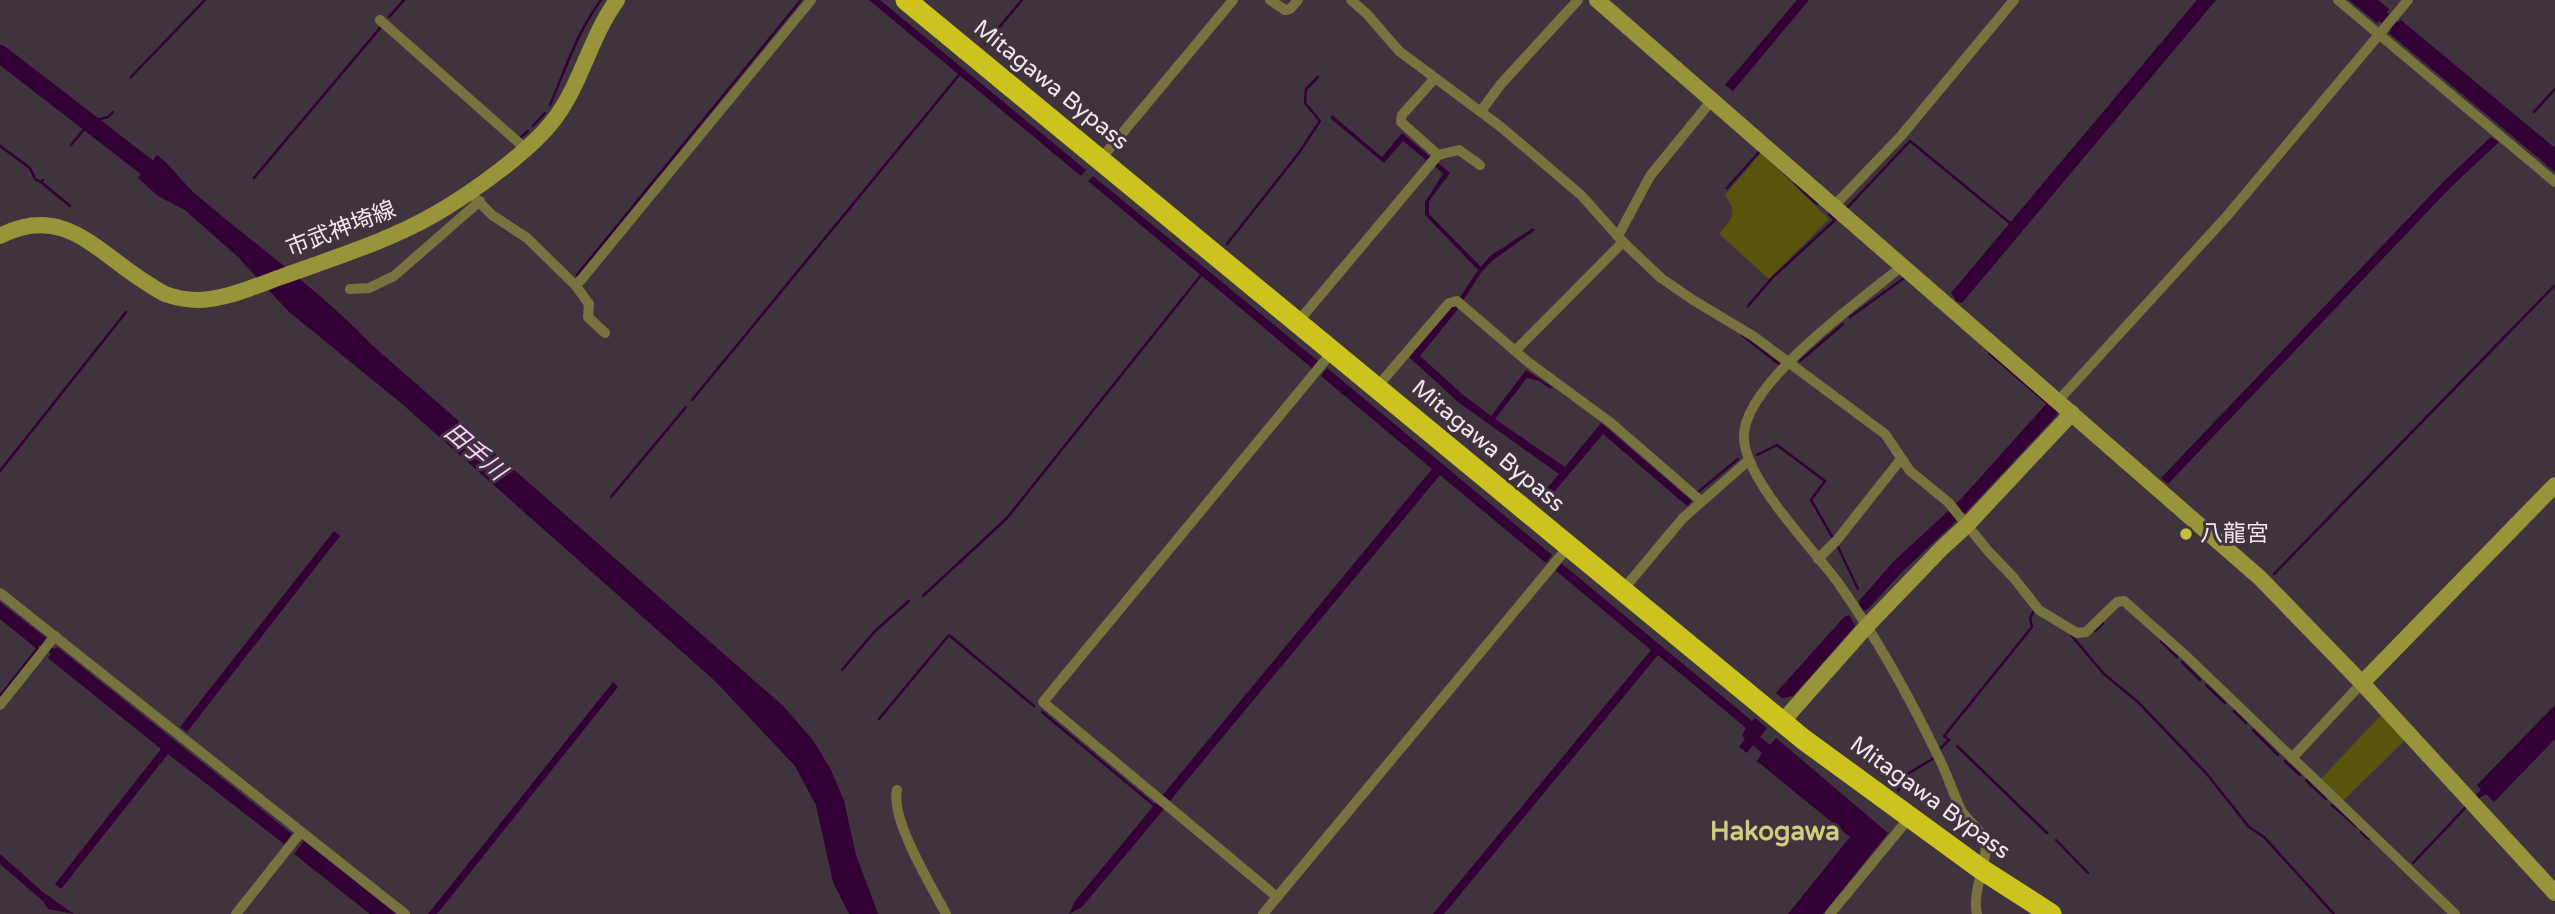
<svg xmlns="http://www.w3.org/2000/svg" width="2555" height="914" font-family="'Varela Round','Noto Sans JP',sans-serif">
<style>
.green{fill:#59540c}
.water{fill:#330135}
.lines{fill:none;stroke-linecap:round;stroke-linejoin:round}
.stream{stroke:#330135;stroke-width:2.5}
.river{stroke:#330135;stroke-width:18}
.street{stroke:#76733e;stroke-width:10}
.secondary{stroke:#99943a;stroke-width:16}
.highway{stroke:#ccc31f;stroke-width:21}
.poi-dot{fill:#c4bd3e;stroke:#3f333e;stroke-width:2.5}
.labels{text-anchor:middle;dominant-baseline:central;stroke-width:6;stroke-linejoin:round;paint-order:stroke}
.street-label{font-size:23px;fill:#f0e8f0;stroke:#3f333e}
.poi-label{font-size:23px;fill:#f0e8f0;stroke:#3f333e;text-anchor:start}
.water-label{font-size:24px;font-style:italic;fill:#fecffe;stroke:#3f333e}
.quarter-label{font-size:26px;font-weight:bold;fill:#d0cd7e;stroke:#3f333e}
</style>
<rect width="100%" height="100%" fill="#3f333e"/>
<g class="green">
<path d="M1761,153L1829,219L1769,279L1719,234C1732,218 1738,214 1725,195Z"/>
<polygon points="2382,714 2405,740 2343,801 2320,780"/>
</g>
<g class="water">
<polygon points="869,0 880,0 1086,170 1081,176"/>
<polygon points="1797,0 1809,0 1733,91 1725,85"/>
<polygon points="2197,0 2216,0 1962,303 1957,302 1951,293"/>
<polygon points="2349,0 2378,0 2389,9 2387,12 2398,22 2401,20 2555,148 2555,172 2389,33 2391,30 2379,21 2377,23"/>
<polygon points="1332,115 1382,157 1402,133 1430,157 1426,160 1403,141 1384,163 1330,118"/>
<polygon points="2491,137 2499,142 2451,187 2168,484 2161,478 2445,180"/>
<path d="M157,155C173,167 183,184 199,197C257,246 319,290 372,345L783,706L813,740L831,770L844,801L856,855L878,914H849L833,882L816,805L795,766L715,681L401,403L288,311L239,258L185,210L158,196L138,178Z"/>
<polygon points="1438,163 1450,173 1429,201 1429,214 1481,267 1490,256 1533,228 1535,230 1492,261 1480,274 1458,309 1420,356 1462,394 1491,416 1526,370 1552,387 1551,389 1539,381 1527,378 1495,419 1565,467 1601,423 1692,501 1687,506 1603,434 1543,505 1537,500 1559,474 1458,402 1408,356 1452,306 1455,305 1478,270 1425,215 1425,202 1443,174 1435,166"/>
<polygon points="1093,176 1318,361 1312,368 1088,181"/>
<polygon points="1327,368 1552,555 1546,563 1440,475 1169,802 1162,796 1432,469 1321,376"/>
<polygon points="2047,403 2058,412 2056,416 1968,510 1902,572 1867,610 1863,611 1859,606 1859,601 1893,562 1960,500"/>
<polygon points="334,531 340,536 187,732 180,727"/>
<polygon points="1561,563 1752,721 1755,718 1767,728 1760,737 1770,745 1776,738 1888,833 1823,914 1788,914 1850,837 1757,761 1762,753 1753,745 1747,753 1739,747 1745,739 1742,735 1746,728 1658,655 1444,914 1433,914 1651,650 1555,570"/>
<polygon points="0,602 46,638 44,641 54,649 57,647 292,834 284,844 168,754 61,889 55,884 161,749 48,658 51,654 40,645 37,649 0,619"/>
<polygon points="1849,615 1855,626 1793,696 1782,698 1776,693 1844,617"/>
<polygon points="613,682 618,687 437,914 428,914"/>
<polygon points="2555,705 2555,739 2494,802 2486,794 2478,799 2475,796 2481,790 2477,785"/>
<polygon points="1156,803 1164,809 1082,907 1069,914 1075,901"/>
<polygon points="304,841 396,914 370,914 294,854"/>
<polygon points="0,854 44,893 74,914 48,909 43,901 0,864"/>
</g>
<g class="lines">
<g class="stream">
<polyline points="389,17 404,0"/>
<polyline points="985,44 1022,0"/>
<polyline points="131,77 205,0"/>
<path d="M550,105C566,68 577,32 601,0"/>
<polyline points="2534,112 2555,89"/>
<polyline points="533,126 545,113"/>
<polyline points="520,138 528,131"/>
<polyline points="71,145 90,122 108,117 113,112"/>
<polyline points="0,146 30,168 35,179 41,182"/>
<polyline points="254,178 380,28"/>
<polyline points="43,180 41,182 70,206"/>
<polyline points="1795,183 1817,204"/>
<polyline points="1727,188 1760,151"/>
<polyline points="1847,208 1910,141 2010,223"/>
<polyline points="1227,244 1298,154 1320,121 1305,103 1306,89 1318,77"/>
<polyline points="577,275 801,0"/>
<polyline points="1748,306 1772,278 1835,220 1829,214"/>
<polyline points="1850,317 1904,278"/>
<polyline points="1742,335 1779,364"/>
<polyline points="1989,353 2047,403"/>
<polyline points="1800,361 1843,324"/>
<polyline points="692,400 959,75"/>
<polyline points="1757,455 1777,445 1825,481 1811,500 1833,538"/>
<polyline points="0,471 126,312"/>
<polyline points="1698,492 1738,459"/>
<polyline points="611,497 686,407"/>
<polyline points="1838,547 1858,589"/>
<polyline points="2274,574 2555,285"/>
<polyline points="923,596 1007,518 1202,274"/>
<polyline points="2095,631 2103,623"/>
<polyline points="2071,635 2104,674 2138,702 2206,773 2249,827 2264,837 2334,914"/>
<polyline points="2161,641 2177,657"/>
<polyline points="2182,662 2200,680"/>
<polyline points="842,670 875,631 909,601"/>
<polyline points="2206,685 2225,703"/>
<polyline points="0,696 37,649"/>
<polyline points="2234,711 2246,723"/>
<polyline points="1042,712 1155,806"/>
<polyline points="879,719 949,635 1034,706"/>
<polyline points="2253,730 2278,755"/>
<polyline points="1957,746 2047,833"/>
<polyline points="1939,750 1949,740 1944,736 2032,627 2030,618 2034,611"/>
<polyline points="2285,761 2300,775"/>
<polyline points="2306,780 2326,799"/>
<polyline points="1898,791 1909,773 1934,758"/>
<polyline points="2332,805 2356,826"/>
<polyline points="2361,832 2369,839"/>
<polyline points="2056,840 2088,873"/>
<polyline points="2413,863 2466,807"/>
</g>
<polyline class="river" points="0,54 166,182"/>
<g class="street">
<polyline points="1270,0 1285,10 1290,9 1298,0"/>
<polyline points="1351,0 1367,14 1399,51 1501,127 1581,195 1623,242 1661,278 1693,300 1753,336 1885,434 1910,471 1948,502 1989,552 2013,577 2039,610 2077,633 2086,632 2117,602 2124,601 2185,655 2455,914"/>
<polyline points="2338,0 2555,182"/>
<polyline points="380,20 526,149"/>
<polyline points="1435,78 1402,115 1401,122 1438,155"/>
<polyline points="1481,111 1501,84 1578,0"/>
<polyline points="1100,160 1233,0"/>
<polyline points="469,192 492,215 527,238 576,286 589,304 588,317 605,333"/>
<polyline points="1834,206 1901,136 2014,0"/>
<polyline points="1618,236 1650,176 1712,100"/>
<path d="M1901,267C1861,300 1747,381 1744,434C1741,477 1814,549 1839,584C1876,637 1909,696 1937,754C1946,771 1952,790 1960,808C1966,821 1981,828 1985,841C1990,858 1971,891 1977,914"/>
<polyline points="576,286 811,0"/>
<polyline points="350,289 369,288 394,276 480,201"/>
<polyline points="1297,323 1438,155 1459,150 1480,165"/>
<polyline points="1515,351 1623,242"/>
<polyline points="1377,387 1449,303 1457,301 1528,362 1611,423 1701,501"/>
<polyline points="2057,402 2227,216 2408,0"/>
<polyline points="1818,559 1837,540 1901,459"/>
<polyline points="1622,591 1683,518 1749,460"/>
<polyline points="0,593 405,914"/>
<polyline points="0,705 55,636"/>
<polyline points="2292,758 2362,683"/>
<path d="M897,790C890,819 932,887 946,914"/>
<polyline points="1277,897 1043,702 1332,352"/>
<polyline points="236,914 301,832"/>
<polyline points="1263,914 1568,547"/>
<polyline points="1830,914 1909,818"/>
</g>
<g class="secondary">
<polyline points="1597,0 2260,578 2362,683 2555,893"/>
<path d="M0,236C65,202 99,255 150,285C155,288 162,293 168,295C177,298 190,300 199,300C227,299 255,286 281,277C333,258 389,241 437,213C474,191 531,151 556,117C581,83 591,36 617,0"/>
<polyline points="2362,683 2555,485"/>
<polyline points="1782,722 1866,627 1942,548 1967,525 2072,413"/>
</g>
<polyline class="highway" points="906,0 1803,739 1981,869 2051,914"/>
</g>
<circle class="poi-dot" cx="2186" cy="534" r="7"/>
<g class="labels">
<g class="street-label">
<text transform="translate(1051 85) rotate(39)">Mitagawa Bypass</text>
<text transform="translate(341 229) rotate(-21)">市武神埼線</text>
<text transform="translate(1488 446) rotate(40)">Mitagawa Bypass</text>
<text transform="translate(1930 798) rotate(36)">Mitagawa Bypass</text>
</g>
<g class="poi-label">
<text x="2200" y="534">八龍宮</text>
</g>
<g class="water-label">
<text transform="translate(475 452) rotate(41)">田手川</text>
</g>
<g class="quarter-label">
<text x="1775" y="831">Hakogawa</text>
</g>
</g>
</svg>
